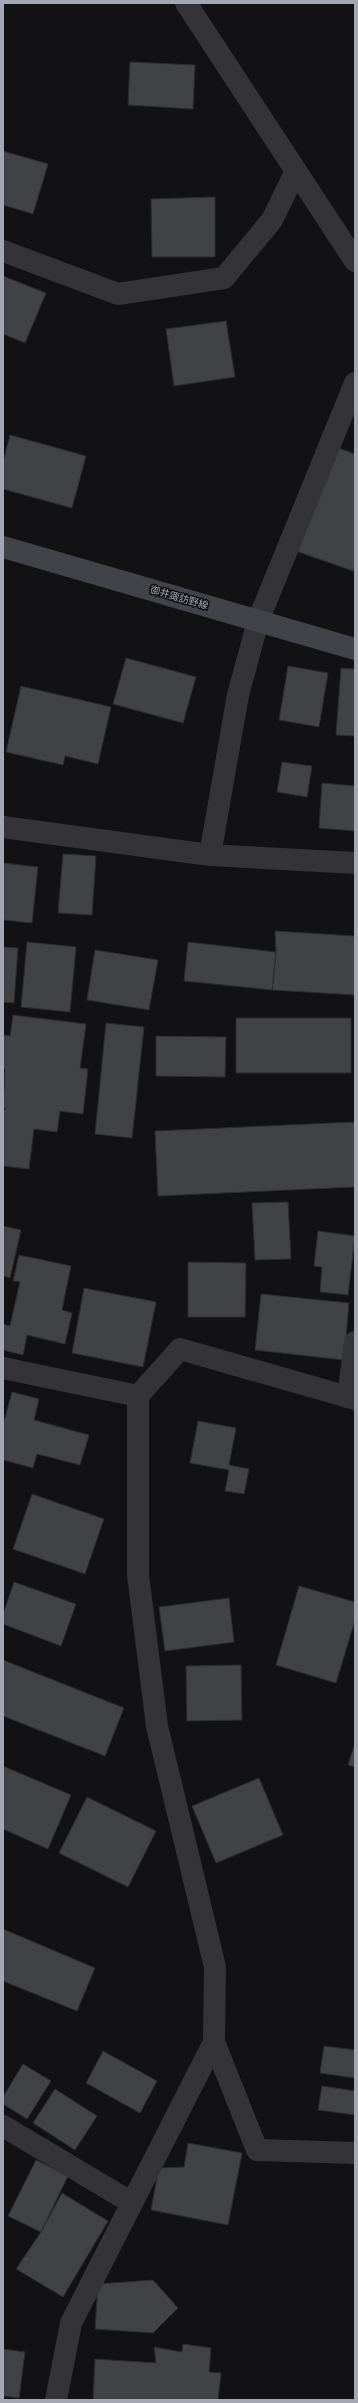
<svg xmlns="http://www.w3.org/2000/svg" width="358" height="2403" font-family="Signika,'Noto Sans JP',sans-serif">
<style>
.building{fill:#414246;stroke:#2d2c2f}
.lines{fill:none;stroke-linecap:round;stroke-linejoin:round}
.minor{stroke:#343438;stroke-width:22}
.tertiary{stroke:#343438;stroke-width:22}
.secondary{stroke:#424348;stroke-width:22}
.labels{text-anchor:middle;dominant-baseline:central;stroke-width:3;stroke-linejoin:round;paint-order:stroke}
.street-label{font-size:10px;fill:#a5a8b3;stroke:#0d0d0e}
</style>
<rect width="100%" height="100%" fill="#121214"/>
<g class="building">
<polygon points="130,62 195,65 193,109 128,105"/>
<polygon points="3,151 48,164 33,214 3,205"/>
<polygon points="215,197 215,257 152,257 151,199"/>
<polygon points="3,276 46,293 25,343 3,334"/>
<polygon points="226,321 235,377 174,386 166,329"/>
<polygon points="10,435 86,456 72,508 3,489 3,462"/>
<polygon points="333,446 355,454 355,566 353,571 296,551"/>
<polygon points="126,658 196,677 183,723 113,704"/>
<polygon points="288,666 328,673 319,727 279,720"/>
<polygon points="341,668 355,669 355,736 336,735"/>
<polygon points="21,686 111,707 98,764 65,756 63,765 6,752"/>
<polygon points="282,762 312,766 307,797 277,792"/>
<polygon points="322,783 355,786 355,831 319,828"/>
<polygon points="63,854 96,856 92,915 58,913"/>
<polygon points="3,863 38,867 32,923 3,920"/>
<polygon points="275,931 355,936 355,995 272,990 276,952"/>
<polygon points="27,942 76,947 70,1012 21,1007"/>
<polygon points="188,942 276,952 272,990 184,981"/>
<polygon points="3,947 18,948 14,1003 3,1002"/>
<polygon points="95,950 158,960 149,1010 87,1000"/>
<polygon points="13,1015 86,1024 80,1068 88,1069 83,1114 60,1111 57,1132 34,1129 29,1169 3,1166 3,1110 6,1109 3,1109 5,1069 3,1069 3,1035 10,1036"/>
<rect x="236" y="1018" width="115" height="55"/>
<polygon points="106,1023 144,1027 132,1138 95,1134"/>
<polygon points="156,1036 226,1037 225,1077 156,1076"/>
<polygon points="355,1122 355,1187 158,1196 155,1131"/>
<polygon points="288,1202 291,1259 255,1260 252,1203"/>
<polygon points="3,1226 21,1230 10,1278 3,1276"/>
<polygon points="318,1231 355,1236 348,1295 320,1292 322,1267 314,1266"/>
<polygon points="19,1255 71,1266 62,1310 72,1313 65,1344 27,1335 23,1355 3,1350 3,1324 10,1326 20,1282 13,1281"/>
<polygon points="188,1262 246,1263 245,1317 188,1317"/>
<polygon points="84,1288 156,1302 143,1367 72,1353"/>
<polygon points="261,1294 349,1303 344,1360 255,1350"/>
<polygon points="12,1392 39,1399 34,1420 89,1435 80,1465 37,1454 33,1468 3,1460 3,1425"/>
<polygon points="198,1421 236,1428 229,1465 249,1469 244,1494 225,1491 229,1470 190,1463"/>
<polygon points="32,1494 104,1519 85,1574 13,1549"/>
<polygon points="14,1582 76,1604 61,1646 3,1624 3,1614"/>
<polygon points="299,1586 355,1602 355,1620 336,1683 276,1665"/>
<polygon points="229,1598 234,1642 165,1651 159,1607"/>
<polygon points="3,1660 124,1708 105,1756 3,1716"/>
<polygon points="241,1665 242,1720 187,1721 186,1666"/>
<polygon points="355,1743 355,1767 348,1765"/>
<polygon points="3,1766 71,1795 48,1849 3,1829"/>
<polygon points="259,1778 283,1835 216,1863 192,1806"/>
<polygon points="87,1797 156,1831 128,1887 59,1853"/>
<polygon points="3,1929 95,1968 77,2011 3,1981"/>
<polygon points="324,2046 355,2050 355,2078 320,2073"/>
<polygon points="103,2051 157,2081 140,2113 86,2083"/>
<polygon points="23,2064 51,2081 27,2119 3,2104 3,2097"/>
<polygon points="322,2086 355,2091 355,2115 318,2110"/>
<polygon points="55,2089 97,2116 75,2150 33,2123"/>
<polygon points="188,2143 242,2153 228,2225 151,2210 159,2168 184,2167"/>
<polygon points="36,2160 68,2176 41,2232 8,2216"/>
<polygon points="62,2193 108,2221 63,2297 16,2269 41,2232"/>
<polygon points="153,2280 178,2308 153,2333 95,2329 98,2284"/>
<polygon points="183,2344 211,2348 209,2372 221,2373 218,2400 93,2400 95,2359 156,2363 154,2347 182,2352"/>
<polygon points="3,2349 25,2352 19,2398 3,2396"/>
</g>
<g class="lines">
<g class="minor">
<polyline points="3,251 118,294 224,278 272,220 296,171"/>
<polyline points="3,827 210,855 355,863"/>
<polyline points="210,855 238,695 258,621 355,383"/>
<polyline points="3,1368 138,1396"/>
<polyline points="348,1397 355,1342"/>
<polyline points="355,1399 180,1349 138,1396 138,1575 157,1726 215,1967 214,2042 257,2150 355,2153"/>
<polyline points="3,2126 132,2203"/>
<polyline points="56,2400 71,2323 214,2042"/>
</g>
<polyline class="tertiary" points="186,3 355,261"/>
<polyline class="secondary" points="3,547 355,649"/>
</g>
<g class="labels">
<g class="street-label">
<text transform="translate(179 598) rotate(16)">御井諏訪野線</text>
</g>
</g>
<rect width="358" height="2403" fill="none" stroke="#a5a8b3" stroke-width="8"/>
</svg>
